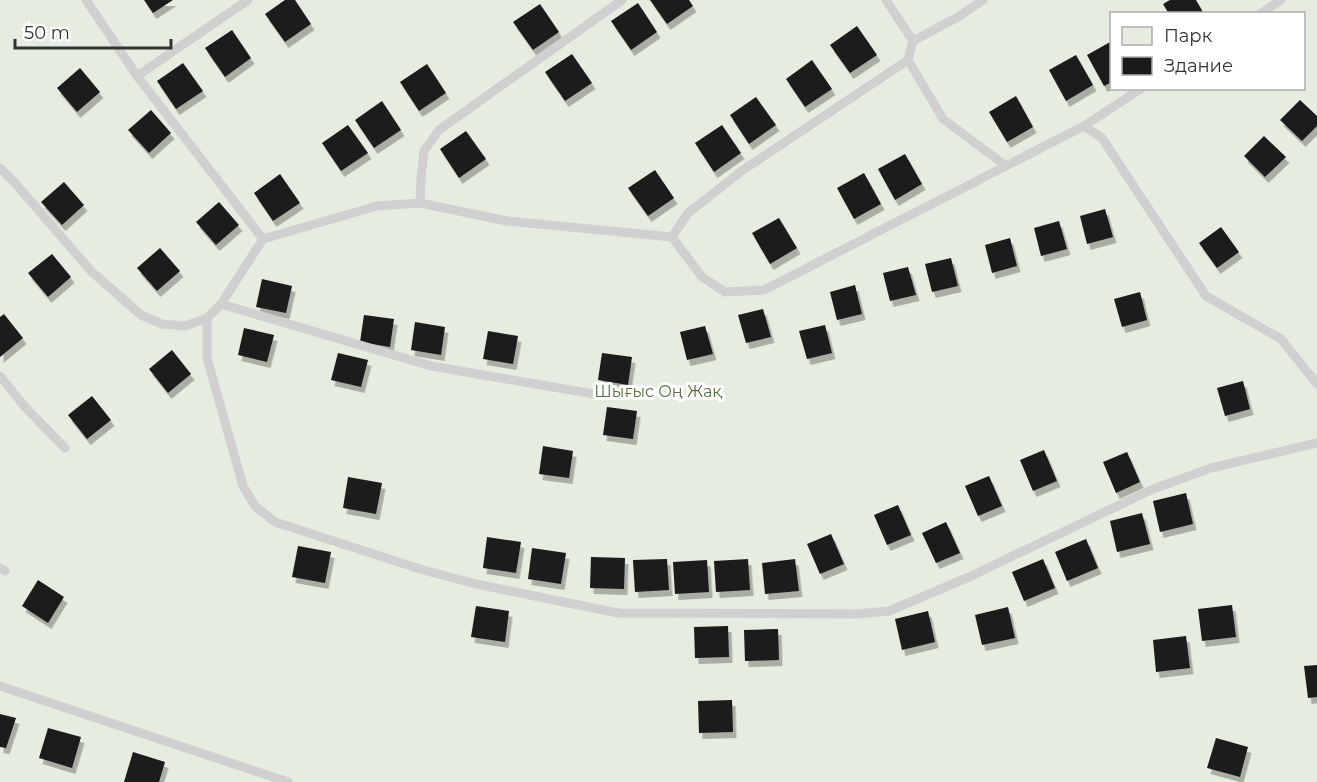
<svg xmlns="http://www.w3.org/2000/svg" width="1317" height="782" font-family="Montserrat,sans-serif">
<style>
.green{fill:#e6ecdf;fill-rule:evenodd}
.building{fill:#1a1a1a;filter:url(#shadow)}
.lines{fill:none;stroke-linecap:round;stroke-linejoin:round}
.lane{stroke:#d0d0d0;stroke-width:9}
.labels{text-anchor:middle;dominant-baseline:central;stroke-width:6;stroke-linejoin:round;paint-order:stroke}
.park-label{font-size:16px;fill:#56703f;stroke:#fff}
</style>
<defs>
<filter id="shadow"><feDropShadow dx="3.5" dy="6" stdDeviation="0" flood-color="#0004"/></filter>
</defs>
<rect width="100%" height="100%" fill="#fff"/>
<path class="green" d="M0,0H1317V782H0ZM1112,14H1304V88H1112Z"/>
<g class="building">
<polygon points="144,0 173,0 153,13"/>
<polygon points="285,0 295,0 311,24 285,42 265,14"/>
<polygon points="650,0 689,0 693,6 667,24"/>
<polygon points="1170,0 1196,0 1204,14 1169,14 1163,4"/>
<polygon points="638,3 657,32 631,50 611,21"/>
<polygon points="540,4 559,32 533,50 513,22"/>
<polygon points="857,26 877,55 850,73 830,45"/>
<polygon points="232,30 251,58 225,77 205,48"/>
<polygon points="1112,41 1112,82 1104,86 1087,55"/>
<polygon points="572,54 592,83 565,101 545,72"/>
<polygon points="1076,55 1093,85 1066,101 1049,70"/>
<polygon points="812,60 832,89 805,107 786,79"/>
<polygon points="183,63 203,91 176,109 157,81"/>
<polygon points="427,64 446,93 419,111 400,82"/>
<polygon points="80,68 100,92 77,112 57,88"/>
<polygon points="1016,96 1033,127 1007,142 989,112"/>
<polygon points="756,97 776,125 749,144 730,115"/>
<polygon points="1300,100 1317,116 1317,126 1302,141 1280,120"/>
<polygon points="382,101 401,130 374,148 355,120"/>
<polygon points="151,110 171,133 149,153 128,130"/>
<polygon points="348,125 368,153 341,171 322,143"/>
<polygon points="722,125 741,153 714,172 695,143"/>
<polygon points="466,131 486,159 459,178 440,149"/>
<polygon points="1264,136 1286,157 1265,177 1244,156"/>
<polygon points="905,154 922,184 895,200 878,169"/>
<polygon points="655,170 674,198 648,216 628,188"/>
<polygon points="864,173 881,204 854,219 837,188"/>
<polygon points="280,174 300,203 273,221 254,193"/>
<polygon points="64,182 84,205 62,225 41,202"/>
<polygon points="219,202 239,225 216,245 196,222"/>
<polygon points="1105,209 1113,237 1087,244 1080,216"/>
<polygon points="779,218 797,248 770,264 752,233"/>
<polygon points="1059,221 1067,249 1041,256 1034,228"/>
<polygon points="1221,227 1239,252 1217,268 1199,243"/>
<polygon points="1010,238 1017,266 992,273 985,245"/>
<polygon points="160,248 180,271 157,291 137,268"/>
<polygon points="52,254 71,277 48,297 28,273"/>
<polygon points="951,258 958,286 932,292 925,264"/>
<polygon points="908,267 916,295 890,301 883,273"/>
<polygon points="262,279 292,286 286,313 256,307"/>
<polygon points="855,285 862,314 837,320 830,292"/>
<polygon points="1140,292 1147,320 1122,327 1114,299"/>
<polygon points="763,309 771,337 746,343 738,315"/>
<polygon points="4,314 23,338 0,357 0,317"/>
<polygon points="364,315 394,319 390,347 360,342"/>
<polygon points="415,322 445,327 441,355 411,350"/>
<polygon points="825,325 832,353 807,359 799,331"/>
<polygon points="705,326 713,354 687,360 680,332"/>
<polygon points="244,328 274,335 267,362 238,355"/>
<polygon points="488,331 518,336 513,364 483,359"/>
<polygon points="172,350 191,374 168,393 149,369"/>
<polygon points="338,353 368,360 361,387 331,380"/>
<polygon points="602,353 632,357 628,385 598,380"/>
<polygon points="1243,381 1250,409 1225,416 1217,388"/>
<polygon points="92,396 111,420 87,439 68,415"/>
<polygon points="607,407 637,411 633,439 603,435"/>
<polygon points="543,446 573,451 569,478 539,474"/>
<polygon points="1044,450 1057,481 1033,491 1020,460"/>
<polygon points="1127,452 1140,482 1116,493 1103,462"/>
<polygon points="989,476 1002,506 978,516 965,486"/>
<polygon points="348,477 382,483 376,514 343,508"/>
<polygon points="1186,493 1193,524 1160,532 1153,501"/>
<polygon points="898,505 911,535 887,545 874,515"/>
<polygon points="1142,513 1150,544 1117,552 1110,521"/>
<polygon points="946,522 960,553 936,563 922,533"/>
<polygon points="831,534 844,564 820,574 807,544"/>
<polygon points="487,537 521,542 516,573 483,568"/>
<polygon points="1086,539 1098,568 1067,581 1055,552"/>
<polygon points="298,546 331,552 325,583 292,577"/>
<polygon points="532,548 566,553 561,584 528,579"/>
<polygon points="591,557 625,558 624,589 590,588"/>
<polygon points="667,559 669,590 635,592 633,560"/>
<polygon points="748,559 750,590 716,592 714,561"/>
<polygon points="795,559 799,591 765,594 762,563"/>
<polygon points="1043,559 1055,588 1024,601 1012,572"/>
<polygon points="707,560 709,592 675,594 673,562"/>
<polygon points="38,580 64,597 48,623 22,606"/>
<polygon points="1232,605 1236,637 1202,641 1198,609"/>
<polygon points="476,606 509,611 505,642 471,637"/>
<polygon points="1008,607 1015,638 982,645 975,615"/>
<polygon points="928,611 935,642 902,650 895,619"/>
<polygon points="728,626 729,657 695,658 694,627"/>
<polygon points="778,629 779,660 745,661 744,630"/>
<polygon points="1186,636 1190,668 1156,672 1153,640"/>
<polygon points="1317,665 1317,697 1308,698 1304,666"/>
<polygon points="732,700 733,732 699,733 698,701"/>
<polygon points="0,714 16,718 6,748 0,747"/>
<polygon points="48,728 81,737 72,768 39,758"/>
<polygon points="1216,738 1248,747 1240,777 1207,768"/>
<polygon points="133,752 165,762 159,782 124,782"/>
</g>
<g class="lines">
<g class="lane">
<polyline points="86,0 137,76 248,0"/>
<polyline points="886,0 913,41 908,60 943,119 1006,166 1084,126 1102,138 1206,296 1281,339 1317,384"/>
<polyline points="1260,14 1281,0"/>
<polyline points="913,41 958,17 983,0"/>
<polyline points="137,76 263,239"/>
<polyline points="1084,126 1142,88"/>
<polyline points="0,168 15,183 91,271 141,315 162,324 185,326 207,318 221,304 263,239 377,206 420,203 507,221 672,237 702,277 725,292 764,290 1006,166"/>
<polyline points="420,203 421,179 424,151 439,130 622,0"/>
<polyline points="672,237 688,213 743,170 908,60"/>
<polyline points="221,304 431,366 594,394"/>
<polyline points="207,318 207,358 243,486 255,506 275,522 423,570 476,584 618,613 856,614 889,611 969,577 1153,489 1211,468 1317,443"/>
<polyline points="0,376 25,407 65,448"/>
<polyline points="0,568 5,571"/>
<polyline points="0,686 288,782"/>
</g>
</g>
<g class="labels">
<g class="park-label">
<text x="658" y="391">Шығыс Оң Жақ</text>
</g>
</g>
<rect x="1110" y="12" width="195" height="78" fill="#ffffff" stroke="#adadad" stroke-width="1.5"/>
<rect x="1122" y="27" width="30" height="18" fill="#e6ecdf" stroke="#adadad" stroke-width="1.5"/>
<text x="1164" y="42" font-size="18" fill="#333333">Парк</text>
<rect x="1122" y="57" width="30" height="18" fill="#1a1a1a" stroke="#adadad" stroke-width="1.5"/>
<text x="1164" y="72" font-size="18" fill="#333333">Здание</text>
<path d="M15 39v9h156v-9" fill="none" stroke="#333333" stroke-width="3"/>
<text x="24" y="39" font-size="18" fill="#333333" stroke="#ffffff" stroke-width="4.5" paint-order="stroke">50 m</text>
</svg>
